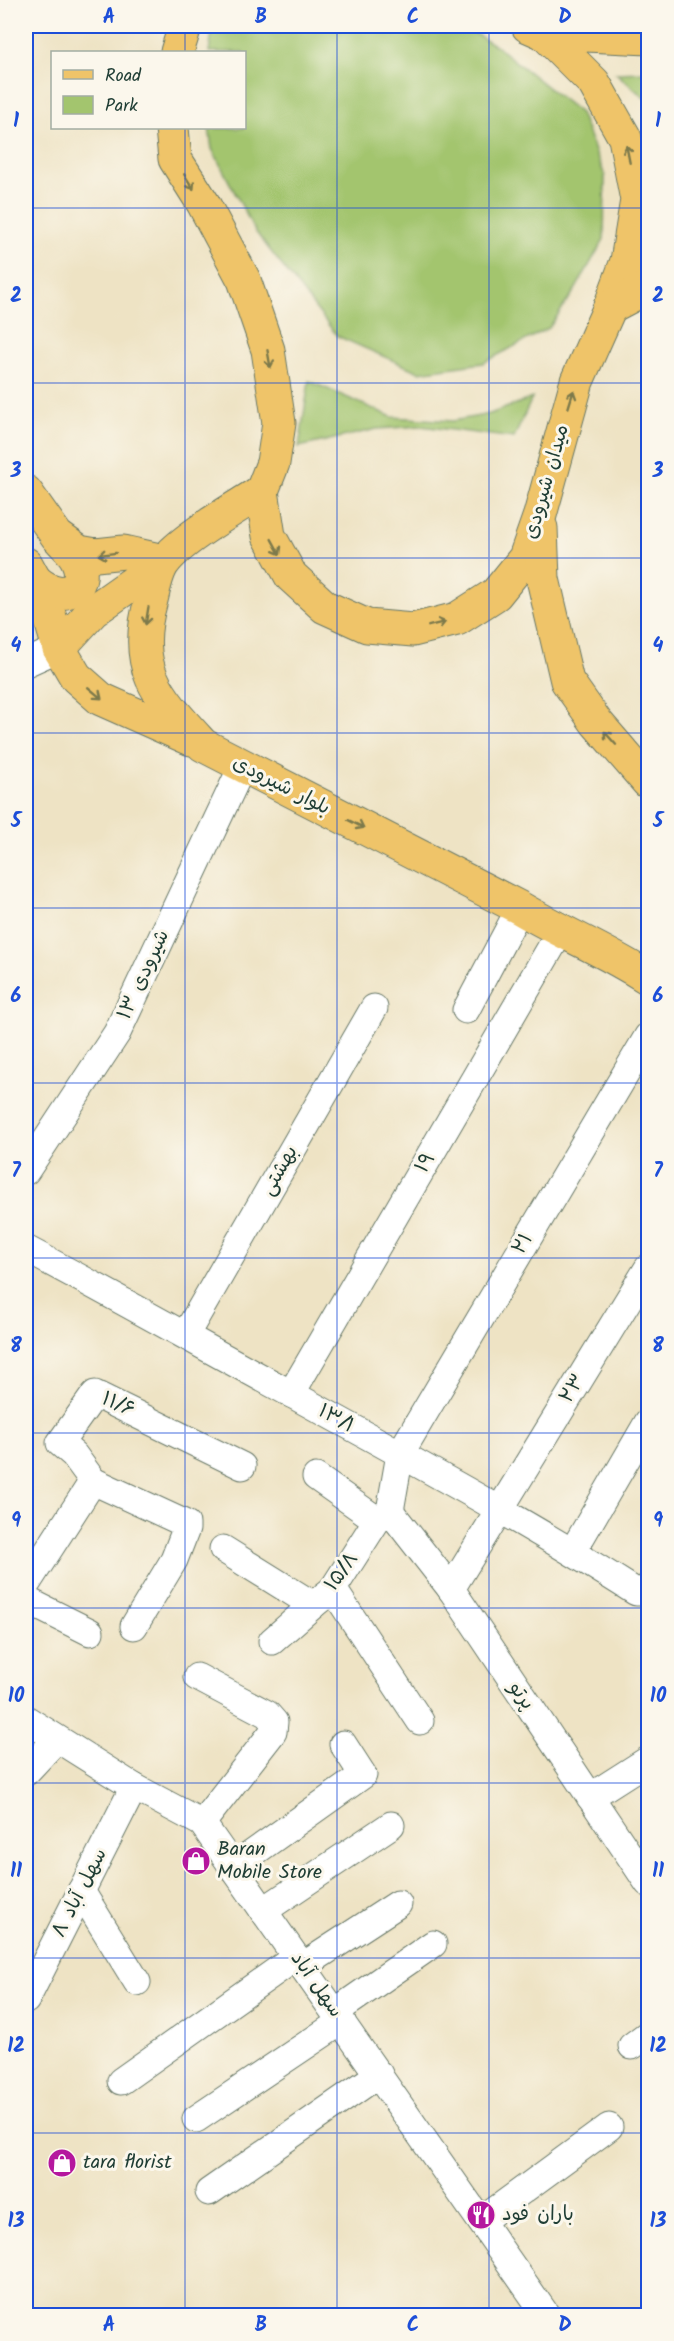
<svg xmlns="http://www.w3.org/2000/svg" width="674" height="2341" font-family="Kalam,'Playpen Sans Arabic',sans-serif">
<style>
.green{fill:#a3c56e;stroke:#618151;stroke-width:1.5}
.lines{fill:none;stroke-linecap:round;stroke-linejoin:round}
.minor-casing{stroke:#677766;stroke-width:29}
.major-casing{stroke:#677766;stroke-width:35}
.minor{stroke:#fff;stroke-width:27}
.major{stroke:#efc469;stroke-width:33}
.oneway{stroke:#7d7a4c}
.grid{fill:none;stroke:#1d4ed8;stroke-width:1.5;stroke-opacity:0.55}
.labels{text-anchor:middle;dominant-baseline:central;stroke-width:6;stroke-linejoin:round;paint-order:stroke}
.street-label{font-size:20px;fill:#1f3d34;stroke:#fbf7ec}
.poi-label{font-size:20px;fill:#1f3d34;stroke:#fbf7ec;text-anchor:start}
.neatline{fill:none;stroke:#1d4ed8;stroke-width:2}
.grid-label{font-size:20px;text-anchor:middle;font-weight:bold;fill:#1d4ed8}
</style>
<rect width="100%" height="100%" fill="#fbf7ec"/>
<filter id="ink" filterUnits="userSpaceOnUse"><feTurbulence type="fractalNoise" baseFrequency=".0167" numOctaves="2"/><feDisplacementMap in="SourceGraphic" scale="12" xChannelSelector="R" yChannelSelector="G"/><feConvolveMatrix kernelMatrix="1 2 1 2 8 2 1 2 1" color-interpolation-filters="sRGB"/></filter>
<filter id="wash" filterUnits="userSpaceOnUse"><feTurbulence type="fractalNoise" baseFrequency=".008" numOctaves="4" result="noise"/><feDisplacementMap in="SourceGraphic" scale="24" xChannelSelector="R" yChannelSelector="G"/><feGaussianBlur stdDeviation="1.35" result="paint"/><feColorMatrix in="noise" values="0 0 0 0 0 0 0 0 0 0 0 0 0 0 0 0 0 1.4 0 .05"/><feComposite in="paint" operator="in"/></filter>
<g filter="url(#wash)">
<rect width="100%" height="100%" fill="#eee3c4"/>
<g class="green">
<polygon points="213,26 463,26 496,46 580,113 605,176 604,239 575,290 549,328 483,363 419,372 337,336 255,231 212,149 209,128 244,128 244,52 209,52"/>
<polygon points="648,72 648,101 616,73"/>
<polygon points="309,381 392,417 453,421 490,414 532,398 514,438 421,426 377,429 299,447"/>
</g>
</g>
<g filter="url(#ink)">
<g class="lines">
<g class="minor-casing">
<g id="minor">
<polyline points="26,663 59,648"/>
<polyline points="466,1010 520,908"/>
<polyline points="26,1171 117,1033 242,767"/>
<path d="M26,1249C117,1297 206,1348 297,1397C411,1460 527,1522 636,1592H642L648,1587"/>
<polyline points="186,1334 374,1008"/>
<polyline points="291,1394 560,932"/>
<polyline points="316,1477 377,1520"/>
<polyline points="93,1481 74,1455 60,1443 95,1394 242,1466"/>
<polyline points="93,1481 186,1524 186,1529 174,1560 134,1626"/>
<polyline points="390,1511 400,1454 648,1036"/>
<polyline points="390,1511 451,1589 648,1883"/>
<polyline points="223,1549 313,1605 333,1589 377,1520 390,1511"/>
<polyline points="573,1551 648,1422"/>
<polyline points="26,1585 93,1481"/>
<polyline points="333,1589 420,1721"/>
<polyline points="451,1589 648,1268"/>
<polyline points="26,1600 90,1632"/>
<polyline points="272,1641 313,1605"/>
<polyline points="197,1677 267,1714 274,1722 273,1732 202,1823"/>
<polyline points="26,1719 134,1787 202,1823 547,2316"/>
<polyline points="26,1772 56,1740"/>
<polyline points="590,1797 648,1760"/>
<polyline points="232,1868 363,1775 343,1744"/>
<polyline points="81,1891 137,1982"/>
<polyline points="263,1911 391,1825"/>
<polyline points="303,1966 398,1904"/>
<polyline points="26,2000 134,1787"/>
<polyline points="335,2012 433,1944"/>
<polyline points="632,2046 648,2034"/>
<polyline points="121,2081 296,1957"/>
<polyline points="196,2119 342,2021"/>
<polyline points="209,2192 379,2074"/>
<polyline points="481,2221 609,2127"/>
</g>
</g>
<g class="major-casing">
<g id="major">
<polyline points="544,33 648,38"/>
<polyline points="177,52 185,26"/>
<polyline points="172,128 175,159 203,203 244,280 268,350 279,423 273,463 262,491 269,536 291,576 325,607 367,626 413,630 457,619 496,594 525,558 540,515 577,381 610,307 627,261 637,200 625,138 594,83 544,33 528,26"/>
<polyline points="610,307 648,287"/>
<path d="M262,491C236,508 183,538 165,561C157,570 154,588 151,600C131,670 159,697 203,745L520,908C562,933 607,951 648,978"/>
<polyline points="26,492 57,536 79,552 96,555 124,552 164,561"/>
<polyline points="541,528 543,579 567,681 596,722 648,782"/>
<polyline points="26,564 44,597 59,648 76,677 101,699 191,739"/>
<path d="M37,582C66,606 92,585 75,556C71,550 64,544 59,538"/>
<polyline points="59,648 93,611 164,561"/>
</g>
</g>
<use href="#minor" class="minor"/>
<use href="#major" class="major"/>
</g>
<defs><path id="oneway-shaft" d="M-6 0H5M1.5-3L5.5 0L1.5 3" fill="none" stroke-width="1.6" stroke-linecap="round" stroke-linejoin="round" transform="scale(1.5)"/></defs>
<g class="oneway">
<use href="#oneway-shaft" transform="translate(628 154) rotate(-101)"/>
<use href="#oneway-shaft" transform="translate(189 182) rotate(58)"/>
<use href="#oneway-shaft" transform="translate(269 359) rotate(80)"/>
<use href="#oneway-shaft" transform="translate(571 399) rotate(-73)"/>
<use href="#oneway-shaft" transform="translate(276 547) rotate(61)"/>
<use href="#oneway-shaft" transform="translate(107 554) rotate(173)"/>
<use href="#oneway-shaft" transform="translate(147 616) rotate(99)"/>
<use href="#oneway-shaft" transform="translate(437 624) rotate(-14)"/>
<use href="#oneway-shaft" transform="translate(95 693) rotate(40)"/>
<use href="#oneway-shaft" transform="translate(610 738) rotate(-132)"/>
<use href="#oneway-shaft" transform="translate(356 824) rotate(27)"/>
</g>
</g>
<path class="grid" d="M185,26V52M337,26V2316M489,26V2316M185,128V2316M26,208H648M26,383H648M26,558H648M26,733H648M26,908H648M26,1083H648M26,1258H648M26,1433H648M26,1608H648M26,1783H648M26,1958H648M26,2133H648"/>
<defs>
<g id="shop-disc" transform="scale(1.5)"><circle r="9.5" fill="#b5179e" stroke="#fbf7ec"/><path d="M-5-2.5h2.3a2.7 3.5 0 0 1 5.4 0H5L5.5 6h-11ZM-1.5-2.5h3a1.5 2.3 0 0 0-3 0Z" fill="#fff"/></g>
<g id="restaurant-disc" transform="scale(1.5)"><circle r="9.5" fill="#b5179e" stroke="#fbf7ec"/><path d="M-5-6h1v4h1v-4h1v4h1v-4h1v5L-1.5 .5V6h-2V.5L-5-1ZM5-6V6H3V1.5H1.5Q1.5-4 5-6Z" fill="#fff"/></g>
</defs>
<g fill-rule="evenodd">
<use href="#shop-disc" x="196" y="1861"/>
<use href="#shop-disc" x="62" y="2163"/>
<use href="#restaurant-disc" x="481" y="2215"/>
</g>
<g class="labels">
<g class="street-label">
<text transform="translate(547 482) rotate(-74)">میدان شیرودی</text>
<text transform="translate(281 786) rotate(27)">بلوار شیرودی</text>
<text transform="translate(144 975) rotate(-65)">شیرودی ۱۳</text>
<text transform="translate(426 1163) rotate(-60)">۱۹</text>
<text transform="translate(280 1171) rotate(-60)">بهشتی</text>
<text transform="translate(523 1244) rotate(-59)">۲۱</text>
<text transform="translate(573 1389) rotate(-58)">۲۳</text>
<text transform="translate(118 1405) rotate(24)">۱۱/۶</text>
<text transform="translate(336 1419) rotate(29)">۱۳/۱</text>
<text transform="translate(342 1572) rotate(-54)">۱۵/۸</text>
<text transform="translate(521 1696) rotate(56)">پرتو</text>
<text transform="translate(80 1893) rotate(-63)">سهل آباد ۸</text>
<text transform="translate(316 1985) rotate(55)">سهل آباد</text>
</g>
<g class="poi-label">
<text x="217" y="1850">Baran<tspan x="217" dy="23">Mobile Store</tspan></text>
<text x="83" y="2163">tara florist</text>
<text x="502" y="2215">باران فود</text>
</g>
</g>
<rect width="674" height="2341" fill="none" stroke="#fbf7ec" stroke-width="66"/>
<rect x="51" y="51" width="195" height="78" fill="#fbf7ec" stroke="#a3ada2" stroke-width="1.5"/>
<rect x="63" y="70" width="30" height="9" fill="#efc469" stroke="#a3ada2" stroke-width="1.5"/>
<text x="105" y="81" font-size="18" fill="#1f3d34">Road</text>
<rect x="63" y="96" width="30" height="18" fill="#a3c56e" stroke="#a3ada2" stroke-width="1.5"/>
<text x="105" y="111" font-size="18" fill="#1f3d34">Park</text>
<rect x="33" y="33" width="608" height="2275" class="neatline"/>
<g class="grid-label">
<text x="109" y="23">A</text>
<text x="261" y="23">B</text>
<text x="413" y="23">C</text>
<text x="565" y="23">D</text>
<text x="16" y="127">1</text>
<text x="658" y="127">1</text>
<text x="16" y="302">2</text>
<text x="658" y="302">2</text>
<text x="16" y="477">3</text>
<text x="658" y="477">3</text>
<text x="16" y="652">4</text>
<text x="658" y="652">4</text>
<text x="16" y="827">5</text>
<text x="658" y="827">5</text>
<text x="16" y="1002">6</text>
<text x="658" y="1002">6</text>
<text x="16" y="1177">7</text>
<text x="658" y="1177">7</text>
<text x="16" y="1352">8</text>
<text x="658" y="1352">8</text>
<text x="16" y="1527">9</text>
<text x="658" y="1527">9</text>
<text x="16" y="1702">10</text>
<text x="658" y="1702">10</text>
<text x="16" y="1877">11</text>
<text x="658" y="1877">11</text>
<text x="16" y="2052">12</text>
<text x="658" y="2052">12</text>
<text x="16" y="2227">13</text>
<text x="658" y="2227">13</text>
<text x="109" y="2331">A</text>
<text x="261" y="2331">B</text>
<text x="413" y="2331">C</text>
<text x="565" y="2331">D</text>
</g>
</svg>
